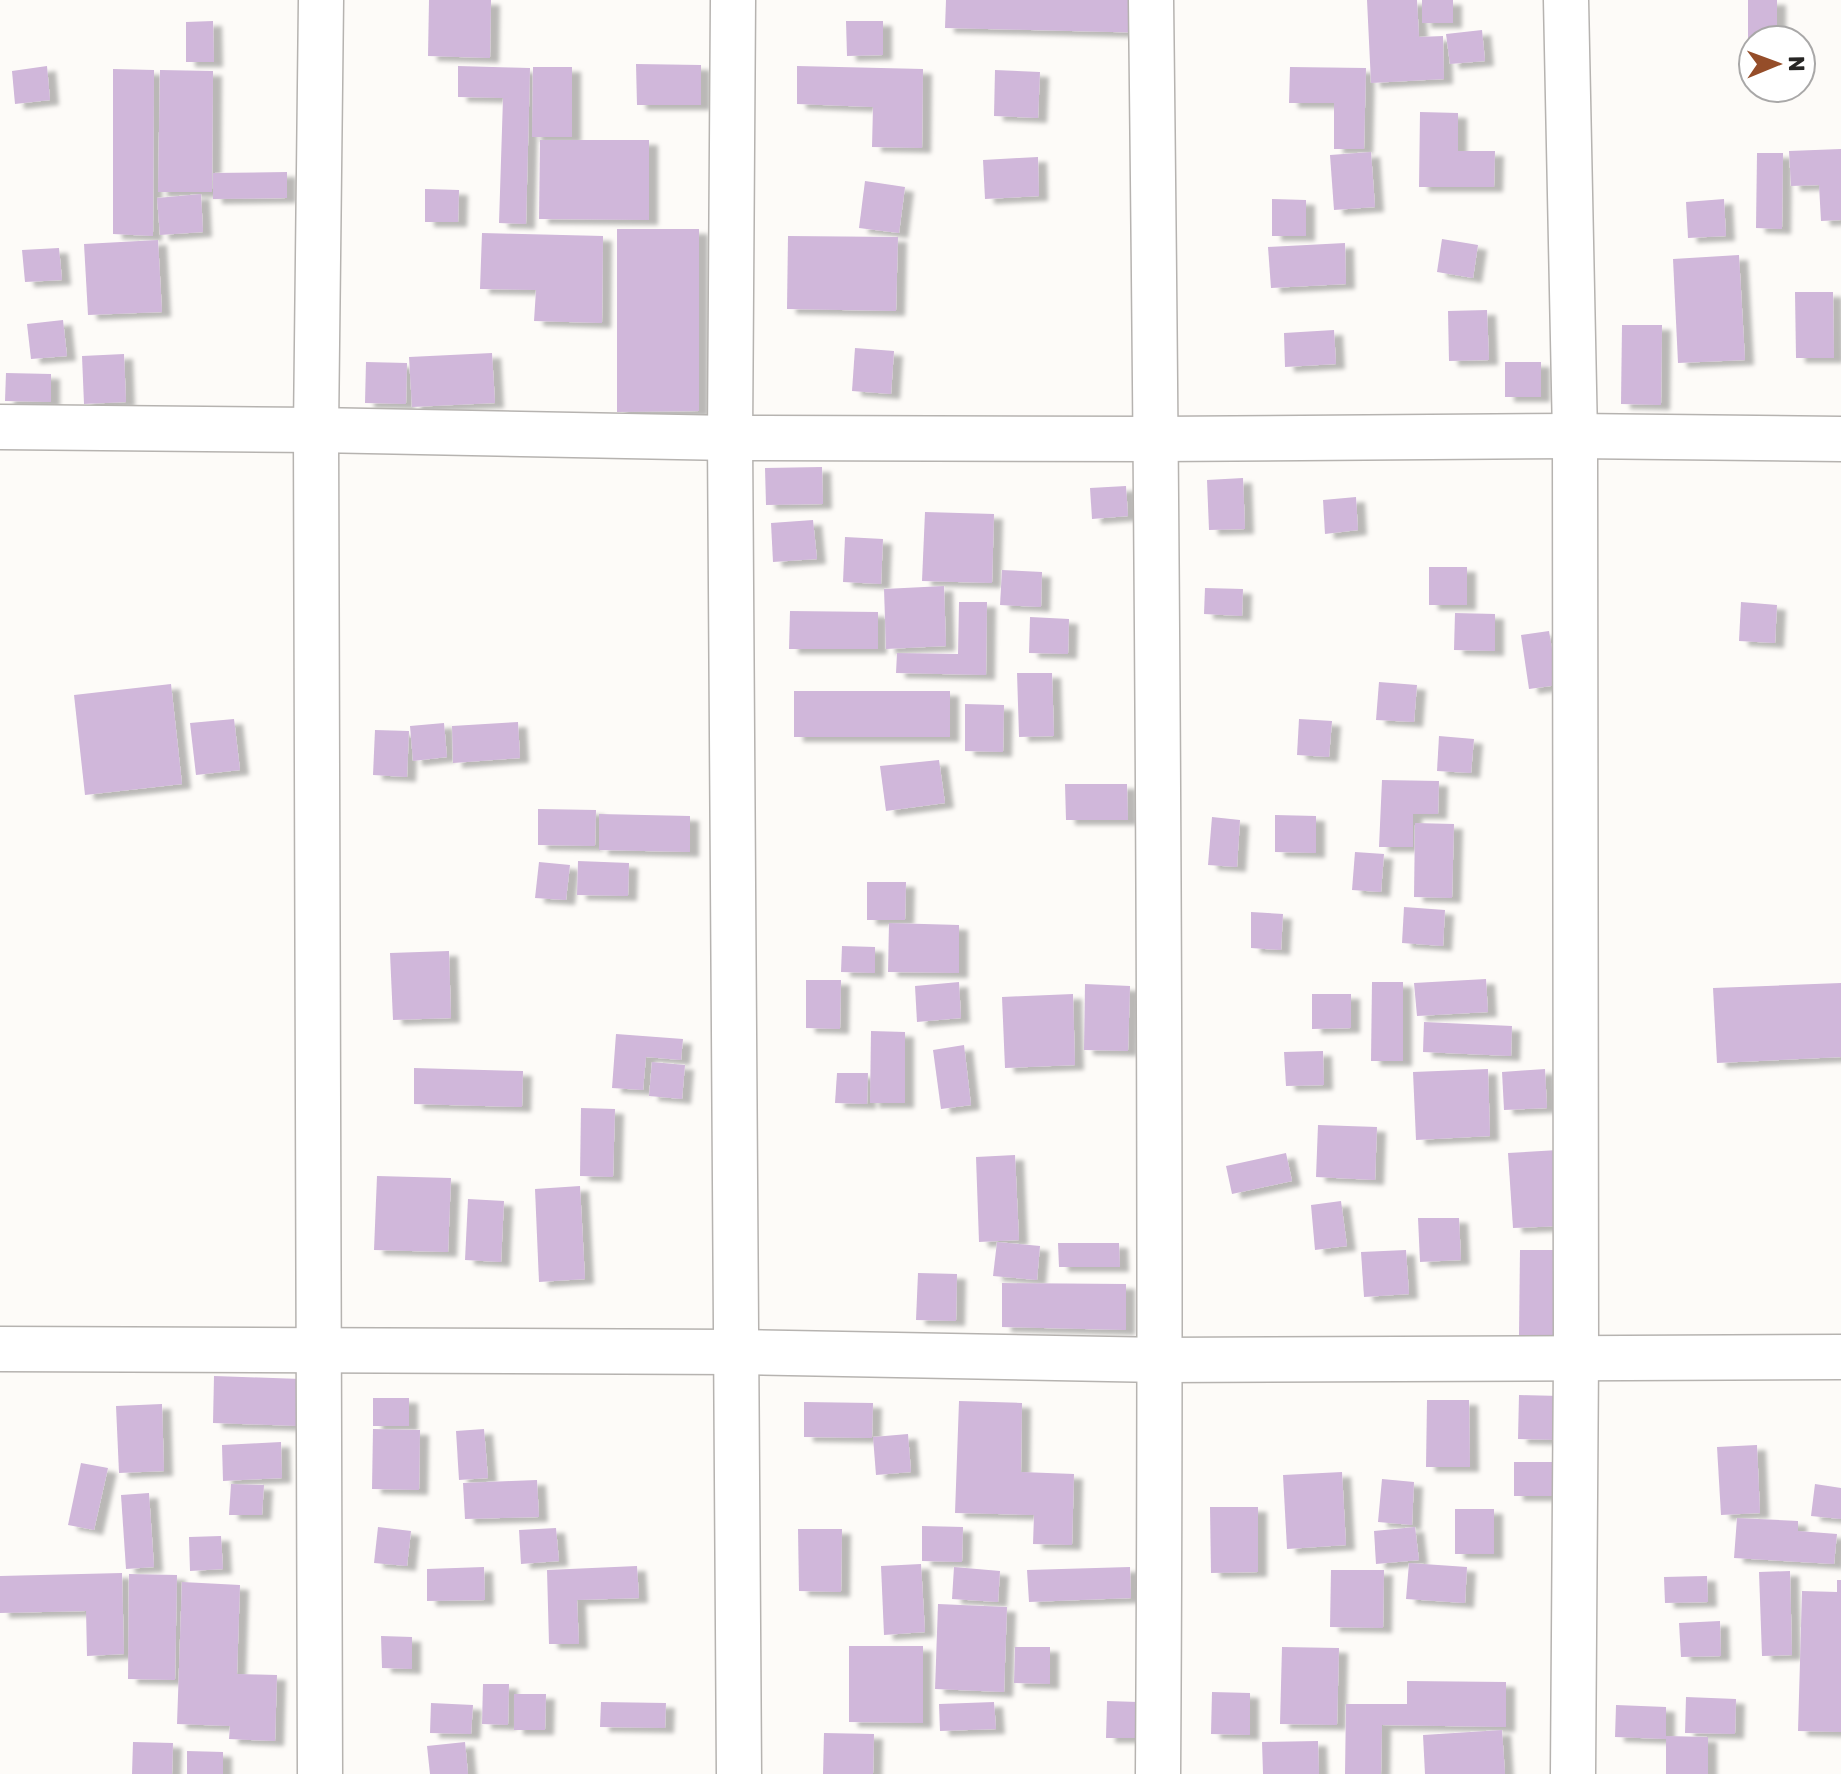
<svg xmlns="http://www.w3.org/2000/svg" width="1841" height="1774" font-family="Rubik,sans-serif">
<style>
.building{fill:#d0b7da;filter:url(#shadow)}
.lines{fill:none;stroke-linecap:round;stroke-linejoin:round}
.minor-casing{stroke:#b6b3b0;stroke-width:47}
.minor{stroke:#fff;stroke-width:44}
</style>
<defs>
<filter id="shadow"><feDropShadow dx="9" dy="5" stdDeviation="2" flood-color="#0004"/></filter>
</defs>
<rect width="100%" height="100%" fill="#fdfbf8"/>
<g class="building">
<polygon points="429,0 491,0 490,58 428,56"/>
<polygon points="946,0 1154,0 1154,33 945,28"/>
<polygon points="1367,0 1417,0 1419,37 1443,36 1444,79 1371,83"/>
<rect x="1422" y="0" width="31" height="23"/>
<polygon points="1748,0 1777,0 1777,40 1753,40 1753,63 1748,63"/>
<polygon points="213,21 214,62 186,62 186,22"/>
<polygon points="846,21 883,21 883,55 847,56"/>
<polygon points="1482,30 1485,61 1450,64 1446,34"/>
<polygon points="636,64 701,65 701,105 637,105"/>
<polygon points="47,66 50,100 15,104 12,71"/>
<polygon points="458,66 530,68 526,224 499,223 503,98 458,97"/>
<polygon points="797,66 923,69 922,148 872,147 873,107 797,104"/>
<polygon points="533,67 572,67 572,137 532,137"/>
<polygon points="1290,67 1366,68 1364,149 1334,149 1334,103 1289,103"/>
<polygon points="113,69 154,70 153,236 113,234"/>
<polygon points="160,70 213,71 212,192 158,192"/>
<polygon points="995,70 1040,72 1038,118 994,116"/>
<polygon points="1420,112 1458,113 1458,151 1495,151 1494,187 1419,187"/>
<polygon points="540,140 649,140 649,220 539,219"/>
<polygon points="1841,149 1841,220 1821,221 1819,185 1791,186 1789,151"/>
<polygon points="1371,152 1375,207 1334,210 1330,155"/>
<polygon points="1757,153 1783,153 1782,229 1756,228"/>
<polygon points="1038,157 1039,196 985,199 983,160"/>
<polygon points="287,172 287,198 213,199 213,173"/>
<polygon points="865,181 905,187 899,233 859,228"/>
<polygon points="425,189 459,190 458,222 425,222"/>
<polygon points="201,194 203,232 160,235 157,198"/>
<polygon points="1272,199 1306,200 1306,236 1272,236"/>
<polygon points="1724,199 1726,236 1688,238 1686,202"/>
<polygon points="617,229 699,229 699,411 617,412"/>
<polygon points="482,233 603,236 602,323 534,321 536,290 480,289"/>
<polygon points="788,236 898,237 896,311 787,309"/>
<polygon points="1442,239 1478,245 1473,278 1437,272"/>
<polygon points="158,240 162,312 88,315 84,244"/>
<polygon points="1345,243 1346,284 1271,288 1268,247"/>
<polygon points="59,248 62,280 25,282 22,250"/>
<polygon points="1739,255 1745,360 1678,363 1673,259"/>
<polygon points="1795,292 1833,292 1834,358 1796,358"/>
<polygon points="1487,310 1489,360 1449,361 1448,311"/>
<polygon points="63,320 67,356 31,359 27,324"/>
<polygon points="1622,325 1662,325 1661,405 1621,404"/>
<polygon points="1334,330 1336,364 1285,367 1284,333"/>
<polygon points="855,348 894,351 891,394 852,391"/>
<polygon points="492,353 495,403 412,407 409,357"/>
<polygon points="124,354 126,402 84,404 82,356"/>
<polygon points="366,362 407,363 406,404 365,403"/>
<rect x="1505" y="362" width="36" height="35"/>
<polygon points="6,373 51,374 51,402 5,401"/>
<polygon points="822,467 823,504 766,505 765,468"/>
<polygon points="1243,478 1245,529 1209,530 1207,480"/>
<polygon points="1126,486 1128,516 1092,519 1090,488"/>
<polygon points="1356,497 1358,530 1325,534 1323,500"/>
<polygon points="925,512 994,514 992,583 922,581"/>
<polygon points="813,520 817,559 773,562 771,523"/>
<polygon points="845,537 883,539 881,584 843,582"/>
<rect x="1429" y="567" width="38" height="38"/>
<polygon points="1002,570 1042,572 1041,607 1000,605"/>
<polygon points="944,586 946,646 886,649 884,589"/>
<polygon points="1205,588 1243,589 1242,616 1204,614"/>
<polygon points="959,602 987,602 986,675 896,673 897,653 958,654"/>
<polygon points="1741,602 1777,605 1775,643 1739,641"/>
<polygon points="790,611 878,612 878,649 789,649"/>
<polygon points="1455,613 1495,614 1495,651 1454,650"/>
<polygon points="1030,617 1069,619 1068,654 1029,653"/>
<polygon points="1549,631 1558,685 1529,689 1521,635"/>
<polygon points="1017,673 1052,673 1054,736 1019,737"/>
<polygon points="1379,682 1417,685 1414,722 1376,720"/>
<polygon points="171,684 182,784 85,795 74,695"/>
<rect x="794" y="691" width="156" height="46"/>
<polygon points="965,704 1004,705 1003,752 965,751"/>
<polygon points="234,719 240,770 196,775 190,723"/>
<polygon points="1299,719 1332,721 1329,757 1297,755"/>
<polygon points="518,722 520,758 453,763 452,726"/>
<polygon points="444,723 447,757 413,761 410,726"/>
<polygon points="375,730 409,731 407,777 373,775"/>
<polygon points="1439,736 1474,739 1471,773 1437,771"/>
<polygon points="939,760 945,803 886,811 880,766"/>
<polygon points="1382,780 1439,781 1438,814 1413,814 1413,847 1379,847"/>
<polygon points="1065,784 1127,784 1128,820 1066,820"/>
<polygon points="538,809 596,810 595,846 538,845"/>
<polygon points="599,814 690,816 690,852 599,850"/>
<polygon points="1275,815 1316,816 1316,853 1275,852"/>
<polygon points="1212,817 1240,820 1237,867 1208,865"/>
<polygon points="1415,823 1454,824 1452,898 1414,897"/>
<polygon points="1355,852 1384,854 1381,892 1352,890"/>
<polygon points="578,861 629,863 628,896 577,895"/>
<polygon points="539,862 570,865 566,900 535,898"/>
<polygon points="867,882 906,882 905,920 867,920"/>
<polygon points="1404,907 1445,910 1443,946 1402,943"/>
<polygon points="1251,912 1283,914 1281,950 1251,948"/>
<polygon points="889,923 959,925 959,973 888,972"/>
<polygon points="842,946 875,947 875,973 841,972"/>
<polygon points="449,951 451,1018 393,1020 390,953"/>
<polygon points="1486,979 1488,1012 1417,1016 1414,983"/>
<polygon points="806,980 841,980 840,1029 806,1028"/>
<polygon points="959,982 961,1018 917,1022 915,986"/>
<polygon points="1372,982 1403,982 1403,1061 1371,1061"/>
<polygon points="1841,983 1841,1057 1717,1063 1713,988"/>
<polygon points="1085,984 1130,986 1128,1051 1084,1050"/>
<polygon points="1073,994 1075,1065 1005,1068 1002,997"/>
<polygon points="1312,994 1351,994 1351,1028 1312,1029"/>
<polygon points="1424,1022 1512,1026 1511,1056 1423,1052"/>
<polygon points="871,1031 905,1032 905,1103 870,1103"/>
<polygon points="616,1034 683,1039 681,1060 646,1057 643,1090 612,1088"/>
<polygon points="964,1045 971,1105 941,1109 933,1050"/>
<polygon points="1323,1051 1324,1085 1286,1086 1284,1052"/>
<polygon points="652,1062 685,1065 682,1099 649,1096"/>
<polygon points="414,1068 523,1071 522,1107 414,1104"/>
<polygon points="1488,1069 1490,1136 1416,1140 1413,1072"/>
<polygon points="1545,1069 1547,1108 1504,1110 1502,1072"/>
<polygon points="837,1073 868,1073 867,1104 835,1103"/>
<polygon points="581,1108 615,1109 613,1177 580,1176"/>
<polygon points="1318,1125 1377,1127 1375,1180 1316,1177"/>
<polygon points="1558,1150 1562,1226 1513,1228 1508,1153"/>
<polygon points="1286,1153 1292,1181 1232,1194 1226,1166"/>
<polygon points="1015,1155 1019,1240 979,1242 976,1157"/>
<polygon points="377,1176 451,1178 448,1252 374,1250"/>
<polygon points="580,1186 585,1279 539,1282 535,1189"/>
<polygon points="468,1199 504,1201 501,1262 465,1260"/>
<polygon points="1341,1201 1347,1246 1315,1250 1311,1205"/>
<polygon points="1418,1218 1459,1218 1461,1260 1420,1262"/>
<polygon points="997,1242 1040,1246 1037,1280 993,1276"/>
<polygon points="1058,1243 1119,1243 1120,1267 1059,1267"/>
<polygon points="1406,1250 1409,1294 1364,1297 1361,1252"/>
<polygon points="1520,1250 1561,1250 1560,1337 1519,1335"/>
<polygon points="918,1273 957,1274 956,1321 916,1320"/>
<polygon points="1002,1283 1126,1284 1126,1330 1002,1327"/>
<polygon points="214,1376 301,1379 299,1426 213,1423"/>
<polygon points="1519,1395 1561,1396 1560,1440 1518,1439"/>
<rect x="373" y="1398" width="36" height="28"/>
<polygon points="1427,1400 1469,1400 1470,1467 1426,1467"/>
<polygon points="959,1401 1022,1403 1021,1472 1074,1474 1072,1545 1033,1544 1034,1515 955,1513"/>
<polygon points="804,1402 873,1403 872,1438 804,1437"/>
<polygon points="162,1404 164,1471 119,1473 116,1406"/>
<polygon points="373,1429 420,1430 419,1490 372,1489"/>
<polygon points="484,1429 488,1478 459,1480 456,1431"/>
<polygon points="908,1434 911,1472 876,1475 873,1437"/>
<polygon points="281,1442 282,1478 223,1481 222,1445"/>
<polygon points="1757,1445 1760,1513 1721,1515 1717,1447"/>
<polygon points="1514,1462 1560,1462 1561,1496 1514,1496"/>
<polygon points="81,1463 108,1468 94,1530 68,1525"/>
<polygon points="1342,1472 1346,1545 1287,1549 1283,1475"/>
<polygon points="1382,1479 1414,1482 1412,1525 1378,1522"/>
<polygon points="537,1480 539,1517 465,1519 463,1483"/>
<polygon points="231,1484 264,1485 262,1515 229,1515"/>
<polygon points="1815,1484 1841,1488 1841,1519 1811,1516"/>
<polygon points="149,1493 154,1567 126,1569 121,1495"/>
<polygon points="1210,1507 1258,1507 1258,1572 1211,1573"/>
<rect x="1455" y="1509" width="39" height="45"/>
<polygon points="1737,1518 1798,1521 1798,1531 1837,1534 1834,1564 1734,1558"/>
<polygon points="922,1526 963,1527 962,1562 922,1561"/>
<polygon points="378,1527 411,1531 407,1566 374,1563"/>
<polygon points="1415,1527 1419,1560 1376,1564 1374,1531"/>
<polygon points="556,1528 559,1561 521,1564 519,1530"/>
<polygon points="798,1529 842,1529 841,1592 799,1591"/>
<polygon points="221,1536 223,1569 190,1571 189,1537"/>
<polygon points="1409,1563 1467,1567 1465,1603 1406,1599"/>
<polygon points="921,1564 925,1632 884,1635 881,1566"/>
<polygon points="637,1566 639,1598 577,1600 579,1644 549,1644 547,1570"/>
<polygon points="484,1567 485,1600 427,1601 427,1569"/>
<polygon points="954,1567 1000,1571 998,1602 952,1599"/>
<polygon points="1130,1567 1131,1598 1029,1602 1027,1570"/>
<polygon points="1331,1570 1384,1570 1383,1628 1330,1627"/>
<polygon points="1790,1571 1792,1655 1762,1656 1759,1572"/>
<polygon points="122,1573 124,1654 87,1656 86,1611 0,1613 0,1576"/>
<polygon points="129,1574 177,1575 175,1680 128,1679"/>
<polygon points="1707,1576 1708,1602 1665,1603 1664,1577"/>
<polygon points="1837,1580 1841,1580 1841,1732 1798,1731 1802,1591 1837,1592"/>
<polygon points="182,1582 240,1585 237,1674 277,1675 275,1741 229,1739 230,1726 177,1724"/>
<polygon points="938,1604 1007,1607 1004,1692 935,1689"/>
<polygon points="1720,1621 1721,1656 1681,1657 1679,1623"/>
<polygon points="381,1636 412,1637 412,1669 382,1668"/>
<polygon points="849,1646 923,1646 923,1723 849,1722"/>
<polygon points="1015,1647 1050,1647 1050,1684 1014,1683"/>
<polygon points="1282,1647 1339,1648 1337,1725 1280,1724"/>
<polygon points="1407,1681 1506,1682 1506,1727 1382,1725 1381,1774 1345,1774 1346,1704 1407,1704"/>
<polygon points="483,1684 509,1684 508,1725 482,1724"/>
<polygon points="1212,1692 1250,1693 1250,1735 1211,1734"/>
<polygon points="514,1694 546,1694 545,1730 514,1730"/>
<polygon points="1686,1697 1736,1699 1735,1734 1685,1733"/>
<polygon points="1107,1701 1138,1702 1137,1738 1106,1738"/>
<polygon points="601,1702 666,1703 665,1728 600,1727"/>
<polygon points="994,1702 996,1729 940,1731 939,1704"/>
<polygon points="431,1703 473,1705 471,1734 430,1733"/>
<polygon points="1616,1705 1666,1707 1666,1739 1615,1737"/>
<polygon points="1502,1730 1505,1774 1425,1774 1423,1735"/>
<polygon points="824,1733 874,1734 873,1774 823,1774"/>
<polygon points="1666,1736 1708,1737 1708,1774 1666,1774"/>
<polygon points="1318,1741 1319,1774 1263,1774 1262,1742"/>
<polygon points="133,1742 173,1743 172,1774 132,1774"/>
<polygon points="465,1742 468,1774 430,1774 427,1746"/>
<polygon points="187,1751 223,1752 223,1774 187,1774"/>
</g>
<g class="lines">
<g class="minor-casing">
<g id="minor">
<polyline points="733,0 730,438 739,1774"/>
<path d="M1151,0C1158,591 1162,1183 1158,1774"/>
<polyline points="1566,0 1575,436 1576,1358 1573,1774"/>
<polyline points="0,427 316,430 730,438 1156,439 1575,436 1841,439"/>
<polyline points="0,1349 736,1352 1161,1360 1841,1357"/>
<polyline points="320,1774 316,430 321,0"/>
</g>
</g>
<use href="#minor" class="minor"/>
</g>
<g transform="translate(1777 64) rotate(89)"><circle r="38" fill="#ffffff" stroke="#a9a8a8" stroke-width="2"/>
<path d="M0-6L14 30L0 20L-14 30Z" fill="#954d29"/>
<text y="-12" font-size="22" font-weight="bold" text-anchor="middle" fill="#272625">N</text>
</g>
</svg>
